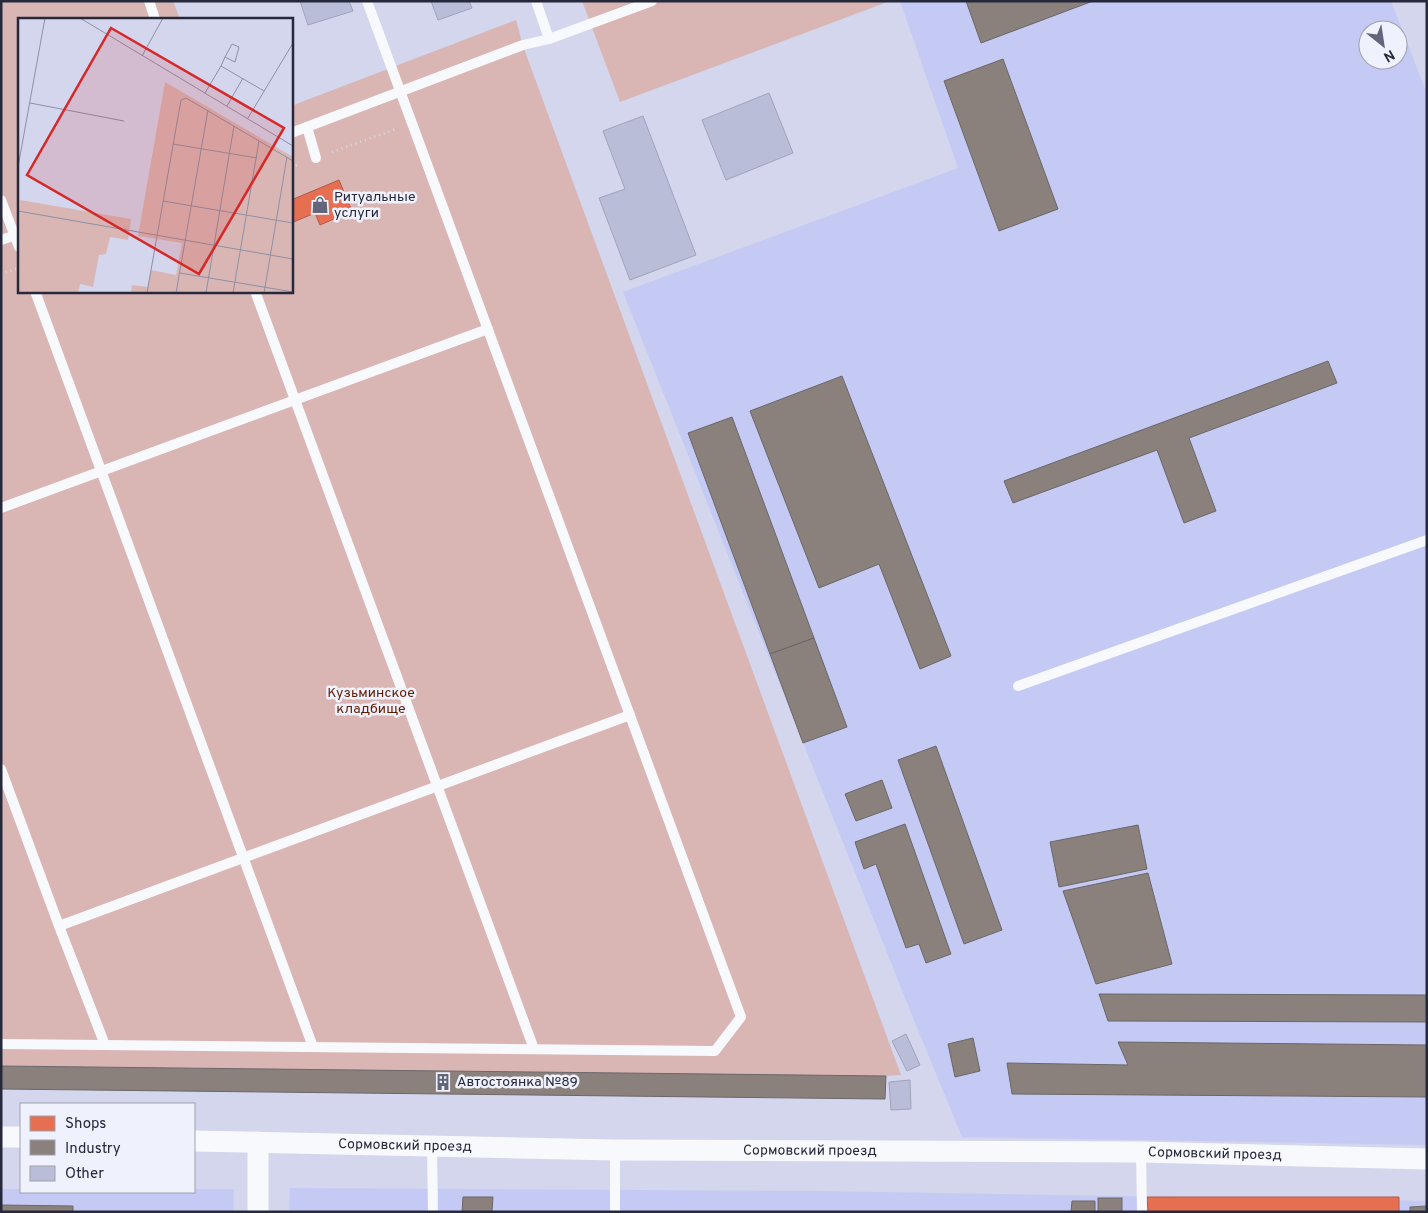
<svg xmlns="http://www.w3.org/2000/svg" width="1428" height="1213" font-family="Overpass,sans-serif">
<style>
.built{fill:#c5caf5;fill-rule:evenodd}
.green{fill:#d9b6b3}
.shops{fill:#e76f51;stroke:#ad5a4b}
.industry{fill:#8a817c;stroke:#6c6669}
.building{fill:#babdd7;stroke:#a1a3b7}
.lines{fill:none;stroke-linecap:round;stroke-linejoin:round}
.path{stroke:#d7d9e0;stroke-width:3;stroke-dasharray:1 4;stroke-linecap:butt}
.service{stroke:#f8f9fc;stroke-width:10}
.minor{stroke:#f8f9fc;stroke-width:21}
.labels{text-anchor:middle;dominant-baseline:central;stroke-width:5;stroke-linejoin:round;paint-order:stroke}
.poi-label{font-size:14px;fill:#26283c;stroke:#eff1fc;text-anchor:start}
.park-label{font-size:14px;fill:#601d01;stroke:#eff1fc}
.street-label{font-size:14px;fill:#26283c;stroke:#eff1fc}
.inset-road{fill:none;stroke:#8e90a6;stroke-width:1}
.view{fill:#d62828;fill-opacity:0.15;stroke:#d62828;stroke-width:2.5}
.inset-edge{fill:none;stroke:#26283c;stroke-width:2.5}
</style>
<rect width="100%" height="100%" fill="#d3d6ed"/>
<g class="built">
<path d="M900,1H1391L1427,94V1145L962,1137L907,1003L623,292L958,168ZM1368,30H1398V60H1368Z"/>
<polygon points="290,1188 819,1191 1427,1201 1427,1212 289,1212"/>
<polygon points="1,1189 21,1189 21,1192 194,1192 194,1189 234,1189 233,1212 1,1212"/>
</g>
<g class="green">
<polygon points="1,1 173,1 180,19 19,19 19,291 291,291 291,106 516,20 523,46 901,1075 886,1076 1,1066"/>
<polygon points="582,1 890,1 620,102"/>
</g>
<g class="shops">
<polygon points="339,180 352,211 320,225 315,213 291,223 291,200"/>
<polygon points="1147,1197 1399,1197 1399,1212 1148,1212"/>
</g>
<g class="industry">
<polygon points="966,1 1093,1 981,43"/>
<polygon points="1003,59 1058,209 999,231 944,81"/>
<polygon points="1328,361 1337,383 1189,438 1216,511 1184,523 1157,450 1013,503 1004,481"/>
<polygon points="842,376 951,656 920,669 879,564 819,588 750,411"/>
<polygon points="732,417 814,638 770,654 688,433"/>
<polygon points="814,638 847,727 803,743 770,654"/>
<polygon points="936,746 1002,930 964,944 898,760"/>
<polygon points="882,780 892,808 856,821 845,794"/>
<polygon points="905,824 951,954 926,963 919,944 906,948 876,864 864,869 855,842"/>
<polygon points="1138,825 1147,869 1059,887 1050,842"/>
<polygon points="1148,873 1172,964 1096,984 1063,891"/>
<polygon points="1099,994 1427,995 1427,1022 1108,1021"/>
<polygon points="973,1038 980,1071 955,1077 948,1044"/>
<polygon points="1118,1042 1427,1045 1427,1097 1012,1094 1007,1063 1128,1065"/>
<polygon points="1,1066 886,1076 885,1099 1,1089"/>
<polygon points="463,1197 493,1197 492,1212 462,1212"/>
<rect x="1098" y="1198" width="24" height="14"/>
<polygon points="1072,1201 1095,1201 1095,1212 1071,1212"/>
<polygon points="1,1205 73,1206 73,1212 1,1212"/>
<polygon points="1427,1206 1427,1212 1410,1212 1410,1207"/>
</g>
<g class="building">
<polygon points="300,1 349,1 353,11 308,25"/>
<polygon points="431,1 469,1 472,8 438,20"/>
<polygon points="769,93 793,153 726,180 702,120"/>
<polygon points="643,116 696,255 630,280 599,198 625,189 603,131"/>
<polygon points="906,1034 920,1065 907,1071 892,1041"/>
<polygon points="910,1080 911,1109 891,1110 889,1082"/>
</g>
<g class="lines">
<g class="path">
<polyline points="332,152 396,129"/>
<polyline points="291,167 300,164"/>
<polyline points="1,274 19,268"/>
</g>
<g class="service">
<polyline points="149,1 155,19"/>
<polyline points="536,1 549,39"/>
<polyline points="307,127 316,158"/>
<polyline points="291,133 523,45 549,39 652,1"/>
<polyline points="1,200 19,247"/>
<polyline points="1,240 19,234"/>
<polyline points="35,291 313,1047"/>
<polyline points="255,291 534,1049"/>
<polyline points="1,508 488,329"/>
<polyline points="1018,686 1427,540"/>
<polyline points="1,769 59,926 105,1045"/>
<polyline points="59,926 630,715"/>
<polyline points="1,1044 715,1051 741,1017 367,1"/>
<polyline points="432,1146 433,1212"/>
<polyline points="615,1150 615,1212"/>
<polyline points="1141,1152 1142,1212"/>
</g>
<g class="minor">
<polyline points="1,1137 21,1137"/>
<path id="s1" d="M194,1141L615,1150L1141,1152L1427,1159"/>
<polyline points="258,1212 258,1142"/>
</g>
</g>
<defs>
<g id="shop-bare" transform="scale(1.35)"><path d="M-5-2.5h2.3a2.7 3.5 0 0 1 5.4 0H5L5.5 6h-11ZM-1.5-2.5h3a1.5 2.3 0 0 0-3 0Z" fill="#63657a" stroke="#eff1fc" stroke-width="2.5" paint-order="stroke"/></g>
<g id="building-bare" transform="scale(1.35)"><path d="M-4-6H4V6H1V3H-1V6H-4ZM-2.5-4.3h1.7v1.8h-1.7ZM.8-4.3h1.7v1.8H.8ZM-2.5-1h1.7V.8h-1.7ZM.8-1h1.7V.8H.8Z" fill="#63657a" stroke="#eff1fc" stroke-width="2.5" paint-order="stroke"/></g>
</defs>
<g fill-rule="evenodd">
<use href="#shop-bare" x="320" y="205"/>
<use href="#building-bare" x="443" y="1082"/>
</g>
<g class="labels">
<g class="poi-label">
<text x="334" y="197">Ритуальные<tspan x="334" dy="16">услуги</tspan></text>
<text x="457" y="1082">Автостоянка №89</text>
</g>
<g class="park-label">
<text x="371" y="693">Кузьминское<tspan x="371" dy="16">кладбище</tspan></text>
</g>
<g class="street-label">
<text stroke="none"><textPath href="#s1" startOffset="211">Сормовский проезд</textPath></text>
<text stroke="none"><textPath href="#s1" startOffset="616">Сормовский проезд</textPath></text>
<text stroke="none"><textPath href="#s1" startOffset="1021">Сормовский проезд</textPath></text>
</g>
</g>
<g transform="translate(18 18)">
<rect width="275" height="275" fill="#d3d6ed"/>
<path d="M147,64L275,139V275H113L114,267L129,269L133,252L158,257L164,225L120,218ZM2,182L113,201L110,222L92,219L88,236L81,237L75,269L62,266L60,275H0Z" fill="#d9b6b3"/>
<path class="inset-road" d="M62,0L275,128M124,38L145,0M203,48L207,39L214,26L221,29L217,44L207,39M192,67L206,75M187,75L203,48L246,73M12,85L106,103M209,88L225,60M230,100L275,25M155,126L239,140M0,149L27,0M145,183L275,205M0,193L275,241M162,255L275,274M129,275L163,82L168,80L275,143M158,275L190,92M188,275L216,108M215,275L241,123M246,275L269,139"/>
<path class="view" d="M93,10L266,110L181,256L9,157Z"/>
<rect width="275" height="275" class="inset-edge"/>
</g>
<rect width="1428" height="1213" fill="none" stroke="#26283c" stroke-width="5"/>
<rect x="20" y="1103" width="175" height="90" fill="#eff1fc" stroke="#9fa1af"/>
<rect x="30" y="1116" width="25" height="15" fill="#e76f51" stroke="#9fa1af"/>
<text x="65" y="1128" font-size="15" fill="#26283c">Shops</text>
<rect x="30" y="1140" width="25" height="15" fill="#8a817c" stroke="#9fa1af"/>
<text x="65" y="1153" font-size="15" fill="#26283c">Industry</text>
<rect x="30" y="1166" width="25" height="15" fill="#babdd7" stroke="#9fa1af"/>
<text x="65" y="1178" font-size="15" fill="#26283c">Other</text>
<g transform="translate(1383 45) rotate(150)"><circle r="24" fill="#eff1fc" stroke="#9fa1af"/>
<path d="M0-4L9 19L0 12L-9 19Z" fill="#63657a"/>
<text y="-8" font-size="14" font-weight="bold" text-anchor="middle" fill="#26283c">N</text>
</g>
</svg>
